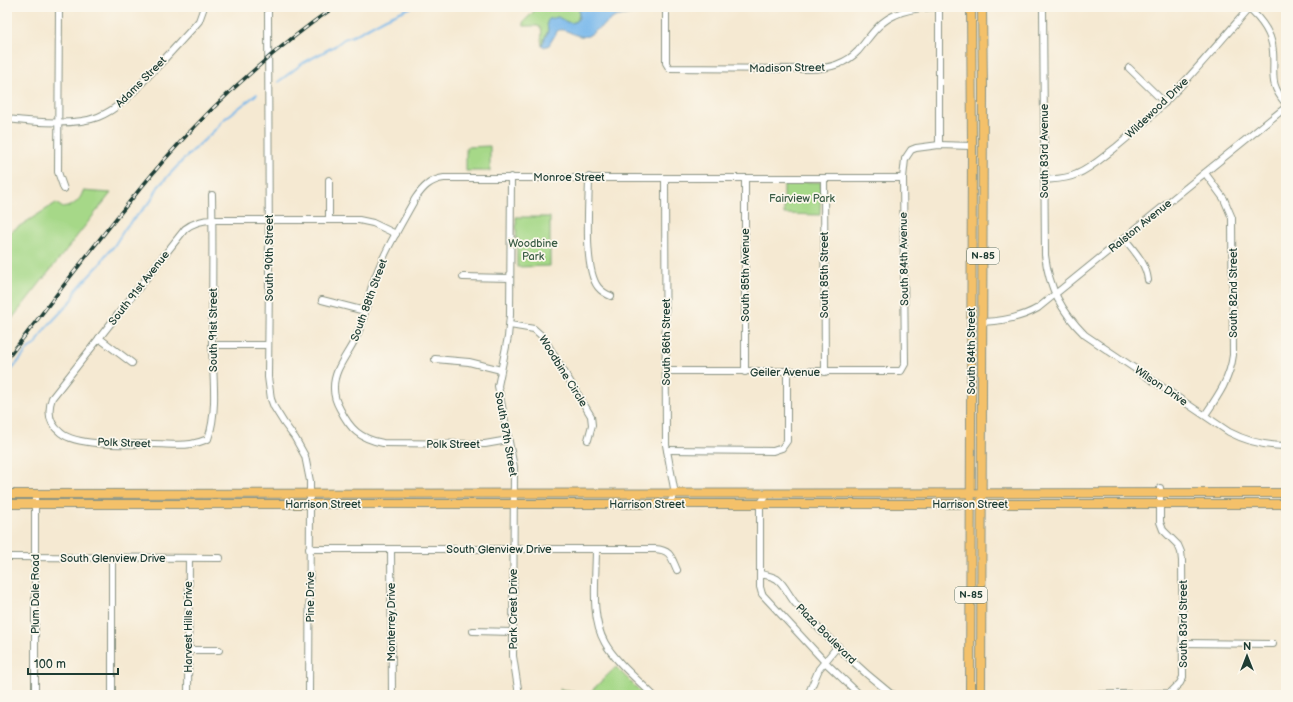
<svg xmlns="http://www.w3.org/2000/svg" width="1293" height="702" font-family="'Balsamiq Sans',sans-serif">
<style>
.green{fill:#a6d888;stroke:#628a5e}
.water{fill:#77b7eb;stroke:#4b7a90}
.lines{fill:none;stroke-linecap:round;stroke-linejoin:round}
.stream{stroke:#77b7eb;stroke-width:2}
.minor-casing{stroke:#8a9383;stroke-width:8}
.major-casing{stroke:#8a9383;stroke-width:10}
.minor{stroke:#fff;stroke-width:6}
.major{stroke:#f4c16a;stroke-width:8}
.rail-casing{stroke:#1f3d34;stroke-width:3.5}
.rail{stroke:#fbf7ec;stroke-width:2;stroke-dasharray:6;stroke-linecap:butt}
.labels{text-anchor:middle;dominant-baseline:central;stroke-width:3.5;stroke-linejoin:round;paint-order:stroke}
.shield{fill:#fbf7ec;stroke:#61756b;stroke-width:1}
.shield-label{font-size:10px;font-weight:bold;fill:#1f3d34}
.street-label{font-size:11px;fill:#1f3d34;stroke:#fbf7ec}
.park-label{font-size:11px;fill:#3a5c45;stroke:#fbf7ec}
</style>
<rect width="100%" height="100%" fill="#fbf7ec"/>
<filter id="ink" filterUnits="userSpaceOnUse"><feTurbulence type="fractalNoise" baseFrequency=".025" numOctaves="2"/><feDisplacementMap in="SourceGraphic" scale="8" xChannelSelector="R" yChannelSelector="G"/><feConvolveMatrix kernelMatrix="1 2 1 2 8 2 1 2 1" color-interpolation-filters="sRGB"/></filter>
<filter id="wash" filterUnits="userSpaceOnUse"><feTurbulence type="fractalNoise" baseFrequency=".012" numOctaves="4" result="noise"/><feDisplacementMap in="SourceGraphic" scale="16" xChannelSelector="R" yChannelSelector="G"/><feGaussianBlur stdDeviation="0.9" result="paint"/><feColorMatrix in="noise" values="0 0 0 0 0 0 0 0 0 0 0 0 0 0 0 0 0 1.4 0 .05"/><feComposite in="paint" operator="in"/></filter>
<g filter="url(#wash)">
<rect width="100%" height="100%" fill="#f5e9d2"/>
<g class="green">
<path d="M535,7H579C579,27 573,26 558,17L547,22L548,30L542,45C540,39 543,34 541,28L538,26H524L523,23C526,17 534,15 535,7Z"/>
<polygon points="490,146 490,171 466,171 466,147"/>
<polygon points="784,182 821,182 820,215 784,214"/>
<path d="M83,191L111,193L7,325V234L56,203L63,208C73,206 80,201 83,191Z"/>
<polygon points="516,217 550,217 550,266 517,267"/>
<polygon points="616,667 644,695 561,695 560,689 588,694"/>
</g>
<path class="water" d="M579,7H646L640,12L615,17L588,36C576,39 568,28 558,30L549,45L544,47L542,45L548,31L547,22L549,19L558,17C565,21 572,27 579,18Z"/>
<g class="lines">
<g class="stream">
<polyline points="278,82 303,63 335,46 344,39 353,36 386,18 412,7"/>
<polyline points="7,376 29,348 36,344 44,330 73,299 76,290 101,263 104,257 114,246 126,227 151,201 158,187 183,160 218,127 223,120 257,94"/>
</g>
</g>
</g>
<g filter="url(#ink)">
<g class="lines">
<g class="minor-casing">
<g id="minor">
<polyline points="59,7 58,172 64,189"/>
<polyline points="268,7 269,278 268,377 271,399 274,407 284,423 295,438 305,456 310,481 310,504 309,695"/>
<path d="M666,7V63L669,68L808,69C826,69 845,65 858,51C870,37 877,23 895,15C917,4 957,7 982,7"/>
<path d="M1043,7L1045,255C1049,288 1061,311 1085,335L1229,432C1248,442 1265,446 1286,446"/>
<path d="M1247,7C1261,19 1272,33 1273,51C1275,76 1268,82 1286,104"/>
<polyline points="1129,68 1165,103"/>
<path d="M7,119C32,122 75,126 98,117C121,108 136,89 152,72C166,58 179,43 192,29L199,21L204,7"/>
<polyline points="939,145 939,7"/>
<polyline points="511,177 510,315 508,337 498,386 514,467 513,656 519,695"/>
<path d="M589,177C589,203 583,268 598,287C602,292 606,294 611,296"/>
<polyline points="665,178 666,445 675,494 669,504"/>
<polyline points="745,178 745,372"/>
<polyline points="824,178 825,372"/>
<polyline points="329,180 329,220"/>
<path d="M1044,180C1055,179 1067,179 1077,174C1091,168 1103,157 1115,148C1166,107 1207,57 1250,7"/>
<path d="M212,195C213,245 212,295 212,345C213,376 218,410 208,439C203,441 197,443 191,444C179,446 166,444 154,444C132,444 78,447 61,433C49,424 47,412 52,398L185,229C194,222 202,220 213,220H359L373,223L396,234"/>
<path d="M1124,238C1135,252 1146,263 1148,280"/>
<polyline points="463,277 510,278"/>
<polyline points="322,300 365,311"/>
<path d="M983,322C1003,321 1021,318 1038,308L1286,107"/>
<polyline points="510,325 534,329 543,337 591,416 592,425 588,440"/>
<polyline points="99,338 132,363"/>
<polyline points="212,345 268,345"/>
<polyline points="435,359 469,362 501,370"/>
<polyline points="666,371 901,371 905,364 903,178 905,159 911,150 916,148 939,145 972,146"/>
<path d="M1205,415C1218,396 1230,379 1233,355L1232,218L1224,199L1205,173"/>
<path d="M508,440L485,444L383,443C360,439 350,429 340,409C336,402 334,396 334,389C333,368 351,351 358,333C365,317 367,300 373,283C383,254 400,226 415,199C423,187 430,180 444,178H903"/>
<polyline points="667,450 773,451 782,448 787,441 787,372"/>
<polyline points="767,494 760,504 760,587 762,594 825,662 860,695"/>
<path d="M309,549H655C671,550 671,557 677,570"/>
<polyline points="391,549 392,695"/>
<path d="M596,549C596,579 590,617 605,643C615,661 638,680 653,695"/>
<polyline points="7,557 220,558"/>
<path d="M760,574C766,575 772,576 777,579C785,585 789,596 796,604C824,635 858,668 891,694L895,695"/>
<polyline points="473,631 513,632"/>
<polyline points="1183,643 1273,644"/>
<polyline points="188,650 219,650"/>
<polyline points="35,695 35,494"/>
<polyline points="112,695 112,558"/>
<polyline points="188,695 189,558"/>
<polyline points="808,695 819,669 838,646"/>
<polyline points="1076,695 1170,693 1180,683 1183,677 1182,561 1181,552 1178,545 1163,530 1160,522 1160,488"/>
</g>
</g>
<g class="major-casing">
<g id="major">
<polyline points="7,494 1286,493"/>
<polyline points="7,504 1286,504"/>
<polyline points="970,695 972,146 971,7"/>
<polyline points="981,695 983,89 982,7"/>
</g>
</g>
<use href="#minor" class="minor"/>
<use href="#major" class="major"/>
<g class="rail-casing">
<path id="rail" d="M7,359C59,292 110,223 165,159C215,102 273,50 334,7"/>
</g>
<use href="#rail" class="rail"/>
</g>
</g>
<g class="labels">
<g class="shield">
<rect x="967" y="248" width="32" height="16" rx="3"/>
<rect x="955" y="587" width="32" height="16" rx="3"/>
</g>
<g class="shield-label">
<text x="983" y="256">N-85</text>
<text x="971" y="595">N-85</text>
</g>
<g class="street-label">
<text transform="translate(787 68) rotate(-1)">Madison Street</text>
<text transform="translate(141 82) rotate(-45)">Adams Street</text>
<text transform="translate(1157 108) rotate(-44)">Wildewood Drive</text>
<text transform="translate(1044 151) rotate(-90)">South 83rd Avenue</text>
<text x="569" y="177">Monroe Street</text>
<text transform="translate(1140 226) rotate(-39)">Ralston Avenue</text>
<text transform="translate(269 258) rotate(-90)">South 90th Street</text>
<text transform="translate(904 259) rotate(-91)">South 84th Avenue</text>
<text transform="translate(745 275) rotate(-90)">South 85th Avenue</text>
<text transform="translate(824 275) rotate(-90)">South 85th Street</text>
<text transform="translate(139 288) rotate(-52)">South 91st Avenue</text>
<text transform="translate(1233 293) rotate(-90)">South 82nd Street</text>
<text transform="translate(369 300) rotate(-70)">South 88th Street</text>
<text transform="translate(213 330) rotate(-90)">South 91st Street</text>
<text transform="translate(666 342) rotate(-90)">South 86th Street</text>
<text transform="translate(971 351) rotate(-90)">South 84th Street</text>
<text transform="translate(563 371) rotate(58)">Woodbine Circle</text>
<text x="785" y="372">Geiler Avenue</text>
<text transform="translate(1161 386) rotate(34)">Wilson Drive</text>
<text transform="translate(506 434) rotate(80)">South 87th Street</text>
<text transform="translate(124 443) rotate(2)">Polk Street</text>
<text x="453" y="444">Polk Street</text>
<text x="323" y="504">Harrison Street</text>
<text x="647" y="504">Harrison Street</text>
<text x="970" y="504">Harrison Street</text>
<text x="499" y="549">South Glenview Drive</text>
<text x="113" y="558">South Glenview Drive</text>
<text transform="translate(35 594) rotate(-90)">Plum Dale Road</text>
<text transform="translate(310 597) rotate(-90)">Pine Drive</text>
<text transform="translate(513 609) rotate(-90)">Park Crest Drive</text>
<text transform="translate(391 622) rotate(-90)">Monterrey Drive</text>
<text transform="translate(1183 624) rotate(-90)">South 83rd Street</text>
<text transform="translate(188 627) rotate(-90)">Harvest Hills Drive</text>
<text transform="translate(826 634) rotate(45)">Plaza Boulevard</text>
</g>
<g class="park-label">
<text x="802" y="198">Fairview Park</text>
<text x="533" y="243">Woodbine<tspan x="533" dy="13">Park</tspan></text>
</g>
</g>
<rect width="1293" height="702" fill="none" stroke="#fbf7ec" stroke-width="24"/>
<g transform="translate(1247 656)" stroke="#fbf7ec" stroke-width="3" paint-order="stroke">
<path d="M0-3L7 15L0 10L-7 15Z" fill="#1f3d34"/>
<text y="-6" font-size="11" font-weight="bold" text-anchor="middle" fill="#1f3d34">N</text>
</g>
<path d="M28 668v6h90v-6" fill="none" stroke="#1f3d34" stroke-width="2"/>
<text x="34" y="668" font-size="12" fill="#1f3d34" stroke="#fbf7ec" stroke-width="3" paint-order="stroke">100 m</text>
</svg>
